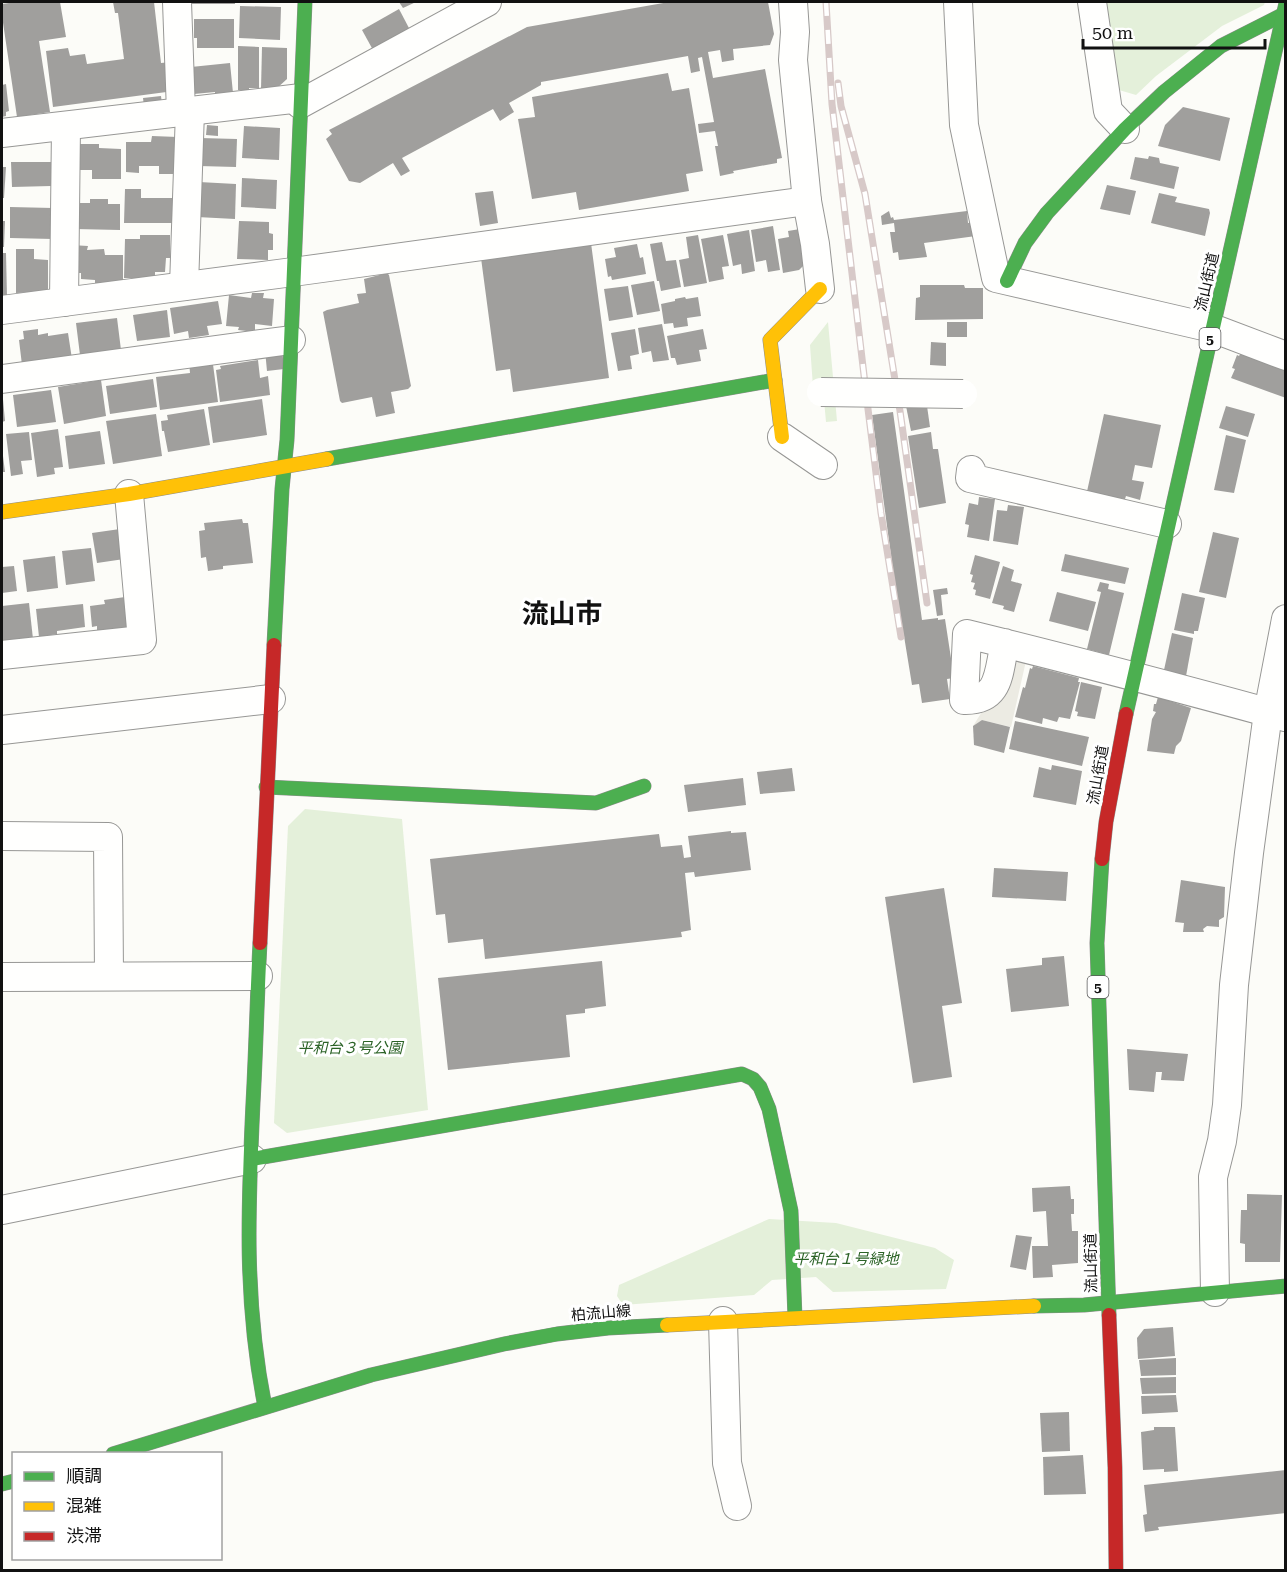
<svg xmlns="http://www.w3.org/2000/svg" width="1287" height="1572" font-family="'Roboto Serif','Noto Sans JP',serif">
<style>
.green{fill:#e4f0da}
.plaza{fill:#ecebe3}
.building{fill:#a09f9d}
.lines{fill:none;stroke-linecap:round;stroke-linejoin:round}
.street-casing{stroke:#979795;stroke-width:30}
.fast-casing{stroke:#8d8d8c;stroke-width:15}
.slow-casing{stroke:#8d8d8c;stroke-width:15}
.jam-casing{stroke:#8d8d8c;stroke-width:15}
.street{stroke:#fffffe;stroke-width:28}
.fast{stroke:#4caf50;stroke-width:14}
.slow{stroke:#ffc107;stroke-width:14}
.jam{stroke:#c62828;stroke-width:14}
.rail-casing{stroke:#d7c9c8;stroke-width:7}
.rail{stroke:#fff;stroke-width:4.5;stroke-dasharray:14;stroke-linecap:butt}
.street-bridge-casing{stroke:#979795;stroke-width:30;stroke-linecap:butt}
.street-bridge{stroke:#fffffe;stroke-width:28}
.labels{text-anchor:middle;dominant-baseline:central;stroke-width:6;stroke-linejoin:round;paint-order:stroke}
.shield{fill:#fff;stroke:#585858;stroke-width:1.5}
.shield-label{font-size:14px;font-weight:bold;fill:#111}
.street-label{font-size:15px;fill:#111;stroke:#fff}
.park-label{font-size:15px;font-style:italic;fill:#2c6327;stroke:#fff}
.town-label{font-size:27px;font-weight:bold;fill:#111;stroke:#fff}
</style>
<rect width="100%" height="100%" fill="#fcfcf8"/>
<g class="green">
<polygon points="1106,2 1265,2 1264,5 1222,26 1156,76 1136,95 1119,90"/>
<polygon points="828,322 837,421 826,422 824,400 813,387 810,345"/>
<polygon points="305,809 402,819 428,1110 287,1133 274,1123 288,826"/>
<polygon points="769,1219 836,1223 935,1248 954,1260 946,1289 833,1292 816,1277 772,1280 754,1295 623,1305 617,1296 619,1285"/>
</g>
<polygon class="plaza" points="1026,661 1011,727 982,720 973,726 1011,666 1018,662"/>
<g class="building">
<polygon points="16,2 60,2 66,37 39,41 50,112 17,117 2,16 2,4"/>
<polygon points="113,2 154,2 161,63 171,62 174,91 53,107 46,51 68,48 70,56 85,54 87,64 124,59 118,13 115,13"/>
<rect x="188" y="2" width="47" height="2"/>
<polygon points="399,2 416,2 403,8"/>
<polygon points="669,2 768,2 774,34 770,45 733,49 734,60 722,62 720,50 708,52 713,78 765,69 782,158 777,159 777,163 733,171 734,173 720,176 715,146 718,146 715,131 699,133 698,124 714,122 702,57 698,58 700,71 691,73 688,56 541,82 541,85 509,103 514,112 500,121 493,109 402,158 410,171 401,176 393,163 360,183 349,181 326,139 332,134 329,130 527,27"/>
<polygon points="240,6 281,7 280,40 239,38"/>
<polygon points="399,9 410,30 373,50 362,30"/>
<polygon points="194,19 234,19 234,48 197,48 197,38 194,38"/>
<polygon points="238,46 259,47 259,88 249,88 249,90 238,90"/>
<polygon points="262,47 287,48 287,79 276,89 261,89"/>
<polygon points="230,63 233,93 215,95 215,92 194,94 191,67"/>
<polygon points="668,73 672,91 689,88 703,171 686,174 689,191 579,210 576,192 532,199 518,119 535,117 532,97"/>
<polygon points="6,84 9,111 6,112 6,116 2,117 2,85"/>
<polygon points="161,96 162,104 144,106 143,98"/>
<polygon points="1183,107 1230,118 1220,161 1158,146 1165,125"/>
<polygon points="207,125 218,126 218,136 206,135"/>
<polygon points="244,126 280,128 279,160 242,158"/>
<polygon points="152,136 178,137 178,174 159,174 159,166 139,166 139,173 126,172 126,142 151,142"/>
<polygon points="200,138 237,139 236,167 199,166"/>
<polygon points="80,144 99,144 99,148 121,149 121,179 92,179 92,170 77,170 77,155 80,156"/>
<polygon points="1149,156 1159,158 1160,163 1179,167 1174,189 1130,179 1135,157 1148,159"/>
<polygon points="11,162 57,162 58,191 51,191 51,186 12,187"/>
<polygon points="2,167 6,167 4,198 2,198"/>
<polygon points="242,178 277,180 276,209 241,207"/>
<polygon points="199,182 236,184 235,219 197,217"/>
<polygon points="1107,185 1136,191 1130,215 1100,209"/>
<polygon points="125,189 141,189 141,198 173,198 173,223 124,223"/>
<polygon points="493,191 498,223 480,226 475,193"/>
<polygon points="1159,193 1177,197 1175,202 1209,209 1210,213 1205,236 1151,223"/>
<polygon points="90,199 108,199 108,204 120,204 120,230 75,229 76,203 90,203"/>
<polygon points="10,207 53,208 53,239 10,238"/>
<polygon points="889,211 891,218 893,217 894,220 967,211 968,223 974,222 976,236 924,243 927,257 899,260 898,252 893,253 890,232 895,232 894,223 882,225 881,216"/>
<polygon points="2,221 5,221 4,247 2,247"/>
<polygon points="239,221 269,222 269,233 273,234 273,250 268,250 268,260 237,259"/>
<polygon points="773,226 780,270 768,272 766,260 756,262 751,230"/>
<polygon points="800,229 805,264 799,270 783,273 778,239 789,237 788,231"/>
<polygon points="749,230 755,271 742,274 741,264 733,266 727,234"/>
<polygon points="140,235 170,235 170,258 166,258 165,272 155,272 155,278 124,278 125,239 140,239"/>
<polygon points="698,235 707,283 684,287 679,260 689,258 686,237"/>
<polygon points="723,235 729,266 722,267 724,279 709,282 701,239"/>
<polygon points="662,242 666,261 676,260 681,287 661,291 659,281 657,281 650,244"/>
<polygon points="591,243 609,378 513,392 510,369 496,371 481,258"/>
<polygon points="637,244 640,258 643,257 646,274 612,280 611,276 608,277 605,259 616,257 614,248"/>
<polygon points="71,245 88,246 87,250 104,249 105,255 123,255 123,283 95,283 95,280 81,279 81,273 71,273"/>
<polygon points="16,249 34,249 34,259 48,260 48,292 16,293"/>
<polygon points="2,253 6,253 7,297 2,297"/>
<polygon points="387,273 389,275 411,386 408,389 391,392 395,413 376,417 372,397 342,403 340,401 323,312 327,310 359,303 357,294 366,293 364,279"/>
<polygon points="654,281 660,311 637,315 631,285"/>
<polygon points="920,285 964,285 965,288 983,288 983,319 915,320 916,298 920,297"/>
<polygon points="628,286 633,317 609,321 604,289"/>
<polygon points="252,293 264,293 263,298 274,299 272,326 255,324 255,332 238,330 239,327 226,326 229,295 251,298"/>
<polygon points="685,297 686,299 698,297 701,316 687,318 688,326 674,328 673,323 664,324 661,304 675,301 675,299"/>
<polygon points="218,301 222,324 207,326 209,335 189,338 188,331 174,334 170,308"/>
<polygon points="167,310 170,337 137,341 133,315"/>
<polygon points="117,318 121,350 80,355 76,323"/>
<rect x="947" y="322" width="20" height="15"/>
<polygon points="662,324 669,360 653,362 651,351 642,353 638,328"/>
<polygon points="38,329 38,335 48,333 48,336 68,333 72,359 22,365 19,340 24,339 23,331"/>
<polygon points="635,329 639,354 630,356 632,369 618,371 611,333"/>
<polygon points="703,329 707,349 699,350 701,361 677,365 675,358 671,358 667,336"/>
<polygon points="931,342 946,343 946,366 930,365"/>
<polygon points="282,348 284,369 267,371 265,350"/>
<polygon points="1242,351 1286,368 1286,398 1231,378 1235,369 1232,368 1237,355 1239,356"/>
<polygon points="212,357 218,402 160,410 156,377 190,373 189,361"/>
<polygon points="258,360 260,378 268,376 270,395 220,402 216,370 221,369 220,366"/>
<polygon points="153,379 157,407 110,414 106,386"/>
<polygon points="101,380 106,416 64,424 58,387"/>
<polygon points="51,390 56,422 17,427 13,395"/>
<polygon points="2,399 3,399 5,421 2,422"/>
<polygon points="262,399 267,435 213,443 208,407"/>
<polygon points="926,399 930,427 911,431 906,406"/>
<polygon points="1226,406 1255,414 1248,437 1219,428"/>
<polygon points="204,409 210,445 168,452 164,431 162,431 161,421 168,420 167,415"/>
<polygon points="893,412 922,620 938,618 938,620 945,619 954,678 947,679 950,699 922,703 919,684 912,685 904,636 902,637 872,415"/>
<polygon points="156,414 162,456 113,464 106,421"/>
<polygon points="1104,414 1161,425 1152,468 1135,465 1132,480 1144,482 1140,500 1126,496 1125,499 1086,496"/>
<polygon points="58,429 63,467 54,468 55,474 37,477 31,433"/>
<polygon points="100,431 105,464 69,469 65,436"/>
<polygon points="29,432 32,460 21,461 23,474 11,476 6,434"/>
<polygon points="931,432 933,449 938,449 946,503 919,508 908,436"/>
<polygon points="1226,435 1246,440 1234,493 1214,490"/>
<polygon points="2,456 3,456 5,472 2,472"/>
<polygon points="979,497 995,499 989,541 967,537 969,525 965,524 969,503 978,505"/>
<polygon points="1008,505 1024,507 1018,545 993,541 997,510 1007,511"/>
<polygon points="242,519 243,523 248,523 253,563 223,566 223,569 208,571 206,557 201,558 199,531 205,530 204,523"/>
<polygon points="127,528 131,558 97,563 92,533"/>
<polygon points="1213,532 1239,538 1226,598 1199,592"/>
<polygon points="91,548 95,581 66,585 62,551"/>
<polygon points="1065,554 1129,568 1125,584 1061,571"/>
<polygon points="975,555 1000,562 990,599 975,595 976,590 973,589 975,583 971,582 973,575 970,574"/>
<polygon points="55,556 58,588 27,592 23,560"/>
<polygon points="14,566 17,591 2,593 2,567"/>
<polygon points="1003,566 1014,570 1011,581 1022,584 1014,612 1003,609 1004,606 992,603"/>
<polygon points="1100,582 1109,584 1108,589 1124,593 1109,655 1087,649 1101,592 1097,591"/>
<polygon points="947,588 948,594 941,595 943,615 937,616 933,590"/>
<polygon points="1057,592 1096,602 1088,631 1049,621"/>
<polygon points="1182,593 1205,598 1198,631 1194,631 1194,634 1174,630"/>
<polygon points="125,597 136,627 97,631 97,626 92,627 90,606 105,604 104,600"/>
<polygon points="29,603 33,639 2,643 2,606"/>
<polygon points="83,604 85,627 57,631 57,634 39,637 36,609"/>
<polygon points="1172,633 1193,638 1186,676 1164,670"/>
<polygon points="1033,666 1079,678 1078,682 1080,682 1070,719 1059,717 1057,722 1043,718 1042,724 1015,717 1023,687 1025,688 1030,668 1032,669"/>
<polygon points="1081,682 1102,687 1095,719 1077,716 1078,712 1075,711"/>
<polygon points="1158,697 1191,708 1181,741 1176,746 1174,754 1147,751 1152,719 1156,712 1153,711 1154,704 1156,704"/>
<polygon points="982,720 1010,727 1004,753 974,745 973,726"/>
<polygon points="1015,721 1089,737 1082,766 1009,749"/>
<polygon points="1052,765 1082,771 1076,805 1033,797 1039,767 1051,770"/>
<polygon points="792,768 795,791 760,794 757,772"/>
<polygon points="743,778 746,805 688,812 684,785"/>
<polygon points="731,831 731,833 746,832 751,870 695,877 694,872 685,873 691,930 681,932 682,937 485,959 483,939 448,943 445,914 436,915 430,859 659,834 661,847 682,845 684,858 691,857 688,836"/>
<polygon points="994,868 1068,872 1066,901 992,897"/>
<polygon points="1181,880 1225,887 1224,917 1219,920 1219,927 1207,926 1203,929 1204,932 1183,932 1184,923 1175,922"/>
<polygon points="944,888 962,1003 942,1006 952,1077 913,1083 885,897"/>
<polygon points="1064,956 1069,1006 1011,1012 1006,969 1042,965 1042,958"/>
<polygon points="602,961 606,1006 585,1009 585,1013 566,1015 570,1057 448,1070 438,978"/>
<polygon points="1127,1049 1188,1054 1184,1081 1161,1080 1162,1072 1156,1072 1154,1092 1129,1090"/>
<polygon points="1070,1186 1071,1199 1074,1199 1074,1214 1071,1214 1072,1231 1078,1231 1078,1263 1052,1265 1053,1277 1033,1278 1032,1246 1048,1246 1046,1211 1033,1212 1032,1188"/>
<polygon points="1247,1194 1282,1195 1280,1262 1245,1262 1245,1244 1240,1243 1241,1210 1247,1210"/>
<polygon points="1016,1235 1032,1237 1026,1270 1010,1267"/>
<polygon points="1173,1327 1175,1356 1138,1359 1137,1338 1144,1329"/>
<polygon points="1176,1358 1176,1375 1141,1376 1139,1360"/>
<polygon points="1176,1377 1176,1393 1142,1394 1140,1378"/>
<polygon points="1176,1395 1178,1412 1142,1414 1141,1396"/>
<polygon points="1069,1412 1070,1451 1042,1452 1040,1413"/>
<polygon points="1154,1427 1175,1427 1178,1471 1164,1472 1164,1469 1143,1470 1141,1432 1154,1430"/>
<polygon points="1083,1455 1086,1494 1044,1495 1043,1457"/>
<polygon points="1286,1470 1286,1513 1158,1527 1159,1530 1145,1532 1143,1515 1147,1514 1144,1485"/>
</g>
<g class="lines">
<g class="street-casing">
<g id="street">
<polyline points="177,2 181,112"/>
<polyline points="793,2 795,32 793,60 807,201 815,244 820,289"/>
<polyline points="958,2 964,125 996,278 1212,328 1286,356"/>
<polyline points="1092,2 1108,111 1125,129"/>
<polyline points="300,104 487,2"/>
<polyline points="2,133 301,98"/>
<polyline points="184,286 190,111"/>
<polyline points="64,302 66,126"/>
<polyline points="2,310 293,272 807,201"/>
<polyline points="2,379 291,340"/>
<polyline points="782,437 823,465"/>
<polyline points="971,470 970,478 1167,524"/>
<path d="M1005,643C998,672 1001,701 964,700L967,634C1073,660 1179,688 1285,717"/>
<polyline points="2,655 142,640 129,494"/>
<polyline points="2,730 271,699"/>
<polyline points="2,836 108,837 109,976"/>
<polyline points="2,977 258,976"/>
<polyline points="2,1210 252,1159"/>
<polyline points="1215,1292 1213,1177 1222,1141 1227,1105 1234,985 1249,853 1268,713 1286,619"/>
<polyline points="723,1321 727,1463 737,1506"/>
</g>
</g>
<g class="fast-casing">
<g id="fast">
<polyline points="1007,281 1025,243 1047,213 1125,129 1164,92 1221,46 1286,13"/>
<polyline points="327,459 775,380"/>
<polyline points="274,645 282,489 287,440 305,2"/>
<polyline points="1126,714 1286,3"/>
<polyline points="266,787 596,803 644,786"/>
<polyline points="1102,859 1097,943 1109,1315"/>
<path d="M260,943C257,997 256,1050 253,1103C248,1208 244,1302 265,1407"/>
<polyline points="252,1159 742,1074 753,1079 760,1087 769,1109 791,1211 795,1318"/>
<polyline points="1034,1306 1084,1305 1286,1286"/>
<polyline points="113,1454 371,1375 504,1344 557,1334 608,1328 667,1325"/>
<polyline points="2,1484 14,1481"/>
</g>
</g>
<g class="slow-casing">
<g id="slow">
<polyline points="782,437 770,340 820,289"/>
<polyline points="2,512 129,494 327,459"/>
<polyline points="667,1325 1034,1306"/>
</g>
</g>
<g class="jam-casing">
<g id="jam">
<polyline points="1102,859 1106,822 1126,714"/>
<polyline points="260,943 274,645"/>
<polyline points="1109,1315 1115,1468 1116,1570"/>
</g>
</g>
<use href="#street" class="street"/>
<use href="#fast" class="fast"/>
<use href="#slow" class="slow"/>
<use href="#jam" class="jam"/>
<g class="rail-casing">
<g id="rail">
<polyline points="826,2 832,104 868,409 881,513 901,637"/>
<polyline points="838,83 841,106 865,194 900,411 927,603"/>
</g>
</g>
<use href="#rail" class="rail"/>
<g class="street-bridge-casing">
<polyline id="street-bridge" points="821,392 963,394"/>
</g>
<use href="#street-bridge" class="street-bridge"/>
</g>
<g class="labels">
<g class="shield">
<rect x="1199.5" y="328" width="21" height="22" rx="4.5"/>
<rect x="1087.5" y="976" width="21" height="22" rx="4.5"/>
</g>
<g class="shield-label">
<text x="1210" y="339">5</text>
<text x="1098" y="987">5</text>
</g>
<g class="street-label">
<text transform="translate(1207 282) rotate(-77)">流山街道</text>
<text transform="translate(1098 775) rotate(-80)">流山街道</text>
<text transform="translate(1091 1263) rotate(-91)">流山街道</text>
<text transform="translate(601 1313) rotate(-5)">柏流山線</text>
</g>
<g class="park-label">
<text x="350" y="1048">平和台３号公園</text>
<text x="846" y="1259">平和台１号緑地</text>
</g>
<g class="town-label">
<text x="562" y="614">流山市</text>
</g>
</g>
<rect width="1287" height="1572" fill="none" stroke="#111111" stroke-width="6"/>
<rect x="12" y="1452" width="210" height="108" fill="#ffffff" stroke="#a0a0a0" stroke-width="1.5"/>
<rect x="24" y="1472" width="30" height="9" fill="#4caf50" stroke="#a0a0a0" stroke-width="1.5"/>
<text x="66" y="1482" font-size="18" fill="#111111">順調</text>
<rect x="24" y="1502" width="30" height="9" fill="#ffc107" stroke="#a0a0a0" stroke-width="1.5"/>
<text x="66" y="1512" font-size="18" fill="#111111">混雑</text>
<rect x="24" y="1532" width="30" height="9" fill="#c62828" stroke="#a0a0a0" stroke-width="1.5"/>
<text x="66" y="1542" font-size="18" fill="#111111">渋滞</text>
<path d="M1083 39v9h182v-9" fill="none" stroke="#111111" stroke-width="3"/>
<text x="1092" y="39" font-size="18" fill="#111111" stroke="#ffffff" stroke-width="4.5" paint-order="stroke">50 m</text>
</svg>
